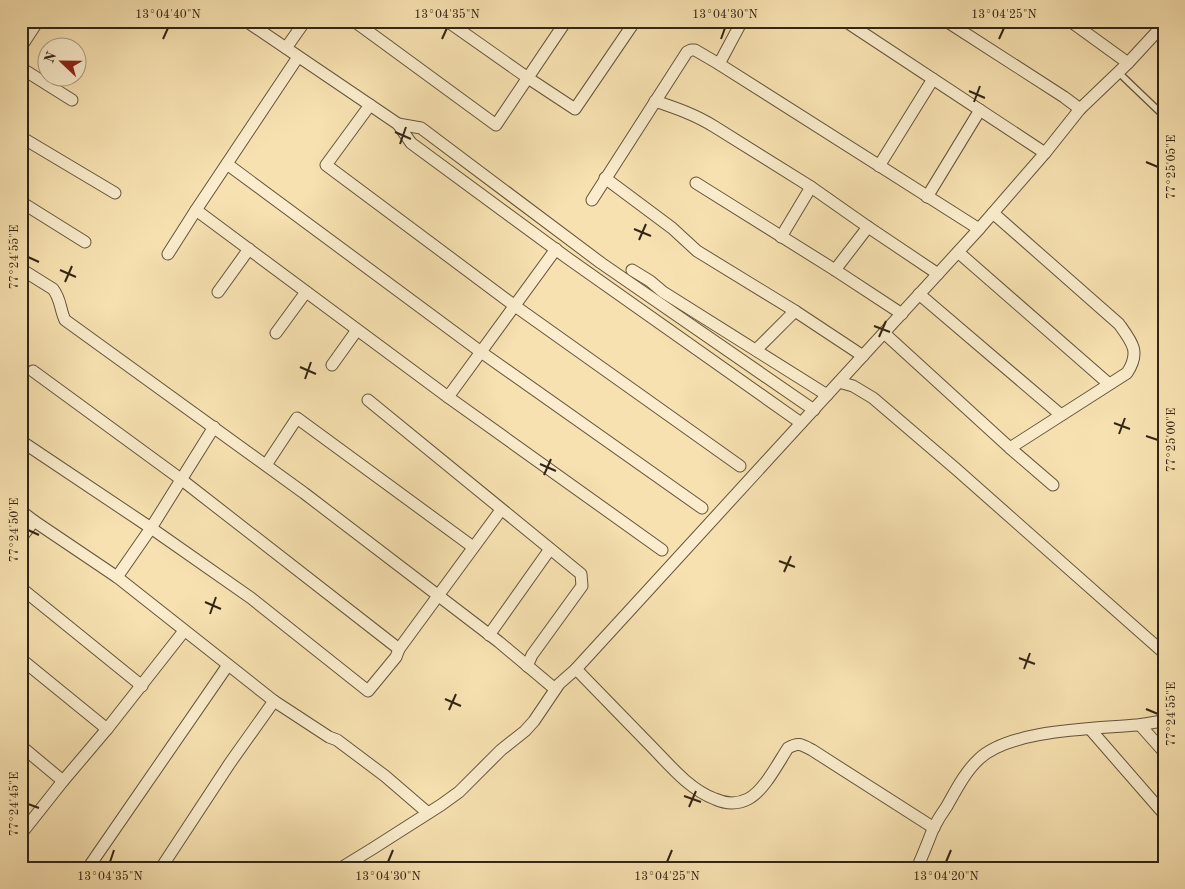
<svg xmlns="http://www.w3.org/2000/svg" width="1185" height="889" font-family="'Old Standard TT',serif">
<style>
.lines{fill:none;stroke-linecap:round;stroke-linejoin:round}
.lane-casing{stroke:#64543c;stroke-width:8}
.street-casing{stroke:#64543c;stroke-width:13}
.lane{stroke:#faeccc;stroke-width:5.5}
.street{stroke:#faeccc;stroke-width:11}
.ticks{fill:none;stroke:#332515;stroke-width:2}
.neatline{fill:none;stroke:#332515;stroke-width:2}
.ticks-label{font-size:12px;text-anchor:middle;fill:#332515}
</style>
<rect width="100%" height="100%" fill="#f7e1b0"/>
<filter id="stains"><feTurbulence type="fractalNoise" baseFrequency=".004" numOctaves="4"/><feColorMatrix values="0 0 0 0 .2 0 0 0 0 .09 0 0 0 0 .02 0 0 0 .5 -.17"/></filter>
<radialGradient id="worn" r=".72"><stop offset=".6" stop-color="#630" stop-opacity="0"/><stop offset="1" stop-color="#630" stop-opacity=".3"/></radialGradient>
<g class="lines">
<g class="lane-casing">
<polyline id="lane" points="1118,72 1164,116"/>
</g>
<g class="street-casing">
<g id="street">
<polyline points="246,21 398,124 411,143 566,257 801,423"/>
<polyline points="354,21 496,125 566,21"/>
<polyline points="447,21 528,78 575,109 635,21"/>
<polyline points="742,21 719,64 979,229"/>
<polyline points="845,21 1045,153"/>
<polyline points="946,21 1064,97 1080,109"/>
<polyline points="1070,21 1128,63"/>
<polyline points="21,47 38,21"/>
<polyline points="286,48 305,21"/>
<polyline points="21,68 72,100"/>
<path d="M655,101C676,108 696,115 715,127L811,187L868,227L938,274"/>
<polyline points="370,105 326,165 515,306 740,466"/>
<polyline points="398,124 421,128 601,263 814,410"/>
<polyline points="21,137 115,193"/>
<polyline points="227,164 481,352 702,508"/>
<polyline points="879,166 933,79"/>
<polyline points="605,178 672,228 697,251 795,311 863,356"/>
<polyline points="696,183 835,270 902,314"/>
<polyline points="927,197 980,110"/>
<polyline points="592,200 687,52 691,50 695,50 719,64"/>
<polyline points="21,202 85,242"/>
<polyline points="196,210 448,397 662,550"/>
<path d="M993,213L1119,324C1132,342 1141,352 1127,373L1010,448"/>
<polyline points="781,237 811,187"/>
<polyline points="958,252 1109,384"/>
<polyline points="168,254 196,210 298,57"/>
<path d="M21,269L53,289C61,299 60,310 65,320L304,493L499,642L555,689"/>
<polyline points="632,270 650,281 663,292 827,395"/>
<polyline points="835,270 868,227"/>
<polyline points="218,292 249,249"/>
<polyline points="919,294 1061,415"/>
<polyline points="276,333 306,292"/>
<polyline points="884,333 1010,448 1053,485"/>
<polyline points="756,350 795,311"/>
<polyline points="332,365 357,330"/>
<polyline points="33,371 182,480 399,649"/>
<polyline points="839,382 853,386 873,398 956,469 1164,653"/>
<polyline points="448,397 556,249"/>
<polyline points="368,400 581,574 582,586 532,655 527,666"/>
<polyline points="21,441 151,528 251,598 368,691 396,657 399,649 501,510"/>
<polyline points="266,465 297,418 473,547"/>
<polyline points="21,511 34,521 117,577 274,701 329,737 337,740 385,776 428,813"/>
<polyline points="21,538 34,521"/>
<polyline points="117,577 151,528 214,427"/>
<polyline points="21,588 142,686"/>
<polyline points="489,635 550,549"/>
<polyline points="21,659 107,729"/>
<path d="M576,669C600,694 624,718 648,743C668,763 688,789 715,799C726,804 738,804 748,799C764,791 778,763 788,748C798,742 801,744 812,750L934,828"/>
<polyline points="1140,725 1164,752"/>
<polyline points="1090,729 1164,814"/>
<polyline points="21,746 63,781"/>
<polyline points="21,834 63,781 107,729 184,631"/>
<polyline points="88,868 228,665"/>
<polyline points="161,868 230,763 274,701"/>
<polyline points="341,868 372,849 441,805 459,792 501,750 525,731 534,721 559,684 576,669 979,229 1045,153 1080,109 1128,63 1164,24"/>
<path d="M917,868C923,855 928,842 933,829C937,821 942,813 947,806C956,790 965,772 979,759C1011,729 1095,729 1137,725C1146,724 1155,722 1164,721"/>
</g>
</g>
<use href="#lane" class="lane"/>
<use href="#street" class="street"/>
</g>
<path class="ticks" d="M163,39L168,28M442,39L447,28M721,39L725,28M999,39L1004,28M969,91L985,98M974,102L980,86M395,132L411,139M400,144L406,127M1146,162L1158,167M634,229L651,236M639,240L646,224M28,257L39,262M60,270L76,277M65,282L72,266M874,326L890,332M879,337L886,321M300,367L316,374M305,379L311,362M1114,423L1130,429M1119,434L1125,418M1146,436L1158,440M540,464L556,471M544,475L551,459M28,530L39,535M779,561L795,567M784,572L791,556M205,602L221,609M210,614L216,597M1019,658L1035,664M1024,669L1030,653M445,699L461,706M1146,709L1158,714M449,710L456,694M684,796L701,802M28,804L39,808M689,807L696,791M110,862L114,850M388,862L393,850M667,862L672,850M946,862L951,850"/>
<rect width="1185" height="889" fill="none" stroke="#f7e1b0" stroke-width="55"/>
<g transform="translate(62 62) rotate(292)"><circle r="24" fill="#faeccc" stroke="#aa9c83"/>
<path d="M0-4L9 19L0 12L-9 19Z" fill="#8f2418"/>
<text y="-8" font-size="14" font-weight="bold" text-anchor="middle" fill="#332515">N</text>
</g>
<rect x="28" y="28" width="1130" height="834" class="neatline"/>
<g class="ticks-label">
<text x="168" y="18">13°04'40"N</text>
<text x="447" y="18">13°04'35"N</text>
<text x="725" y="18">13°04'30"N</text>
<text x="1004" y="18">13°04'25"N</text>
<text transform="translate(1171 167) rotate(-90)" y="4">77°25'05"E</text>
<text transform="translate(14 257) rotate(-90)" y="4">77°24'55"E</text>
<text transform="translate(1171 440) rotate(-90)" y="4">77°25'00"E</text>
<text transform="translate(14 530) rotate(-90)" y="4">77°24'50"E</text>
<text transform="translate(1171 714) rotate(-90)" y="4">77°24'55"E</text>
<text transform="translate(14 804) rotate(-90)" y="4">77°24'45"E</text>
<text x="110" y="880">13°04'35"N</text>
<text x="388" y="880">13°04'30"N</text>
<text x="667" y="880">13°04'25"N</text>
<text x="946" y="880">13°04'20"N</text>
</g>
<rect width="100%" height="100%" filter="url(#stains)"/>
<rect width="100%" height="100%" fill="url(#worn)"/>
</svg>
